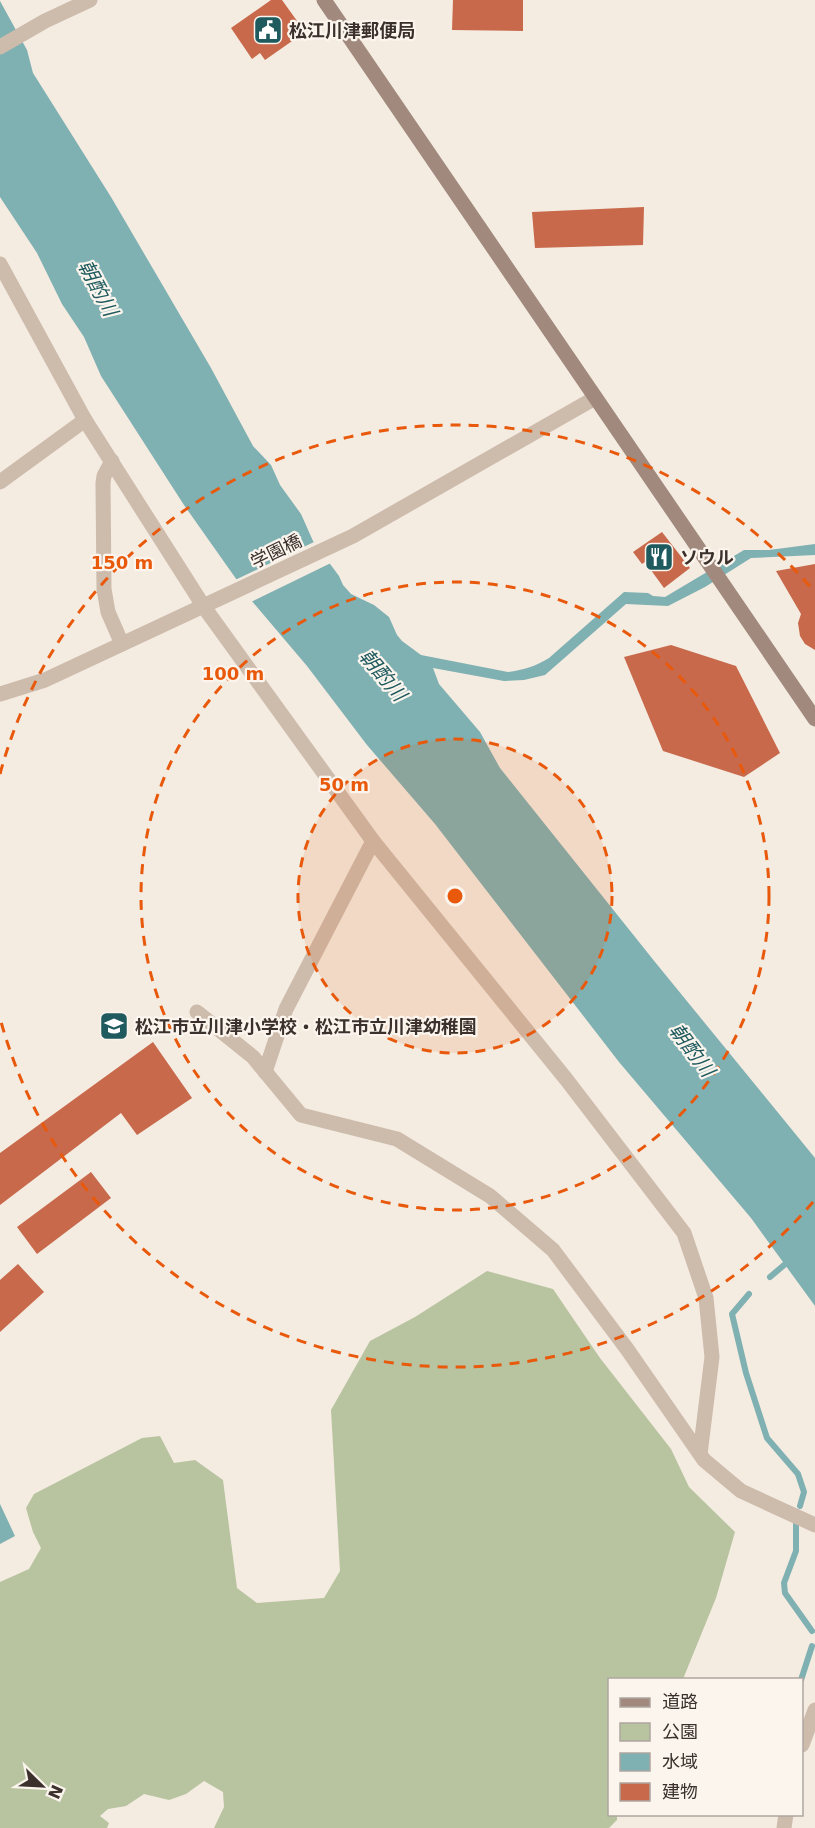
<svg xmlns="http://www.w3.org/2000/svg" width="815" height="1828" font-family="'DejaVu Sans','Noto Sans JP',sans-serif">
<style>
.green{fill:#b8c4a0}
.water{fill:#7fb0b2}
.pier{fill:#f4ebe1}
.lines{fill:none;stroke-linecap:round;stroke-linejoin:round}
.stream{stroke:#7fb0b2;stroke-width:6}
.building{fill:#c8694b}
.street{stroke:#cdbbac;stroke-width:15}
.secondary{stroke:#a18a7d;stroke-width:15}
.ring{fill:none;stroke:#e8590c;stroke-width:3;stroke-dasharray:10 8}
.labels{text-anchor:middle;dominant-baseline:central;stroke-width:4.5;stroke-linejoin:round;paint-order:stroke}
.poi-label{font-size:18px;font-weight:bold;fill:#3b302b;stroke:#fbf5ee;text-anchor:start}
.street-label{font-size:18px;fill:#3b302b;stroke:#fbf5ee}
.water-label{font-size:20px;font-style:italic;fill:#1f5a5e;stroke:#fbf5ee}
.centre{fill:#e8590c;stroke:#fbf5ee;stroke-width:3}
.ring-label{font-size:18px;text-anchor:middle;font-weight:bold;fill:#e8590c;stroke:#fbf5ee;stroke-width:4.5;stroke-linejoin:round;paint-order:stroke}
</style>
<rect width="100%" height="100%" fill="#f4ebe1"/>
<polygon class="green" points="487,1271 553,1289 600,1358 671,1449 689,1487 735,1532 716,1598 683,1679 610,1680 610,1814 617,1815 617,1820 609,1828 214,1828 224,1807 223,1792 204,1781 186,1794 169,1800 144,1794 126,1806 108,1809 100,1816 109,1823 107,1828 0,1828 0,1582 29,1569 41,1548 33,1532 26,1508 34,1494 142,1438 160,1436 174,1463 195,1460 223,1480 237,1588 257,1603 324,1598 340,1571 331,1410 370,1341 415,1317"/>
<g class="water">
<path d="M0,1L27,50L33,73L111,197L211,368L253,446L271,465L280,485L301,514L313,541L339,576L343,585L351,594L374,605L389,617L397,635L402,641L421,655L508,672C524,670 536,666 549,658L624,592L648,593L653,596L665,597L744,550H769L815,544V555L751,558L705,587L668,606L626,604L545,675L524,680L504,681L433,668L439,684L480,732L500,768L655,962L815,1158V1306L751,1218L619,1062L435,824L367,745L307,666L251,600L184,505L101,376L84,337L62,304L37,253L0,197Z"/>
<polygon points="0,1504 15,1536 0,1544"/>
</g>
<polygon class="pier" points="316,541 333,562 249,603 233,581"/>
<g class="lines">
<g class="stream">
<polyline points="770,1277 790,1260"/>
<polyline points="749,1294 732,1314 746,1373 767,1438 798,1474 804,1492 800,1506"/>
<polyline points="796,1522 796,1551 784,1583 785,1593 812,1631"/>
<polyline points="801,1680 812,1646"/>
</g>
</g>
<g class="building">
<polygon points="271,0 282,0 305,32 265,60 260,53 252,59 231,28"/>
<polygon points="453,0 523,0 523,31 452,30"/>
<polygon points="644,207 643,245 535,248 532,212"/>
<polygon points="662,532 690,568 664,588 645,562 642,564 633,552"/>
<polygon points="815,564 815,650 805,644 800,636 798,623 801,614 776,571"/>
<polygon points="671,645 736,666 780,753 744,777 663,751 624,657"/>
<polygon points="153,1042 192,1098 137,1135 121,1113 0,1205 0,1153"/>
<polygon points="91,1172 111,1198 37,1254 17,1227"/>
<polygon points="18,1264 44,1292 0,1332 0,1280"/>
</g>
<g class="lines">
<g class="street">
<polyline points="0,47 45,21 90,0"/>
<polyline points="0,264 85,420 204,607 373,841"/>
<polyline points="112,461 104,476 103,483 104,589 108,612 122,644"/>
<polyline points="0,482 85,420"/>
<polyline points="0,694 45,680 353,536 595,398"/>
<polyline points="197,1012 253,1057 301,1115 397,1139 490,1196 553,1250 627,1349 704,1460 741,1491 815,1525"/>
<polyline points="265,1072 286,1009 373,841 566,1079 684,1233 706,1298 712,1357 700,1454"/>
<polyline points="802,1745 815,1710"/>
<polyline points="784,1828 786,1814"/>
</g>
<polyline class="secondary" points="324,0 815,719"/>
</g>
<circle cx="455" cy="896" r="157" fill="#e8590c" fill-opacity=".12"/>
<g class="ring">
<circle cx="455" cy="896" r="157"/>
<circle cx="455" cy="896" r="314"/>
<path d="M813 1202A471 471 0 0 1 0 1018M0 774A471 471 0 0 1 813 590"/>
</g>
<defs>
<g id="civic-square" transform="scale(1.5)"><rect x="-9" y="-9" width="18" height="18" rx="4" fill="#1f5a5e" stroke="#fbf5ee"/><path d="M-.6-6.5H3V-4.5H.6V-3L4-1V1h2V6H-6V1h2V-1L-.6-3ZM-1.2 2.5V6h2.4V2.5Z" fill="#fff"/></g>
<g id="restaurant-square" transform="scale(1.5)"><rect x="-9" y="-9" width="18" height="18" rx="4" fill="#1f5a5e" stroke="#fbf5ee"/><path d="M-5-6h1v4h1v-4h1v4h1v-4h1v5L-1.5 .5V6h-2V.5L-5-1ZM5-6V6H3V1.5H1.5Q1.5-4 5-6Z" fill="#fff"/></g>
<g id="school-square" transform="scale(1.5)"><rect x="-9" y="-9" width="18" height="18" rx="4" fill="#1f5a5e" stroke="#fbf5ee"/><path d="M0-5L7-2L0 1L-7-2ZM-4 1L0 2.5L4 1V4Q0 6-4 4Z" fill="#fff"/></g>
</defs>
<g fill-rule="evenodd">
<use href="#civic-square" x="268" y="30"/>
<use href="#restaurant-square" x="659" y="557"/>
<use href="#school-square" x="114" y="1026"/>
</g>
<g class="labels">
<g class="poi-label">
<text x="289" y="30">松江川津郵便局</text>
<text x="680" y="557">ソウル</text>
<text x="135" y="1026">松江市立川津小学校・松江市立川津幼稚園</text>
</g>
<g class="street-label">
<text transform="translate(276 551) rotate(-26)">学園橋</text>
</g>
<g class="water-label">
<text transform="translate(98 288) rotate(62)">朝酌川</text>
<text transform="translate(383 675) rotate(50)">朝酌川</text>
<text transform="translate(692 1050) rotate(53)">朝酌川</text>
</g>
</g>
<circle cx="455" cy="896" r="9" class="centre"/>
<g class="ring-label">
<text x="122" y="569">150 m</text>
<text x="233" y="680">100 m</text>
<text x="344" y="791">50 m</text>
</g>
<rect x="608" y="1678" width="195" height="138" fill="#fbf5ee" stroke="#aea6a0" stroke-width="1.5"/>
<rect x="620" y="1698" width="30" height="9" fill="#a18a7d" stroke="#aea6a0" stroke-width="1.5"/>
<text x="662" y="1708" font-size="18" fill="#3b302b">道路</text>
<rect x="620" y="1723" width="30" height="18" fill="#b8c4a0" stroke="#aea6a0" stroke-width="1.5"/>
<text x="662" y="1738" font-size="18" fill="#3b302b">公園</text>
<rect x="620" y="1753" width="30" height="18" fill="#7fb0b2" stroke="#aea6a0" stroke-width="1.5"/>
<text x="662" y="1768" font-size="18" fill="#3b302b">水域</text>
<rect x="620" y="1783" width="30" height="18" fill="#c8694b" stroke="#aea6a0" stroke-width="1.5"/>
<text x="662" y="1798" font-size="18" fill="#3b302b">建物</text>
<g transform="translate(42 1786) rotate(114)" stroke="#fbf5ee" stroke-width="4.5" paint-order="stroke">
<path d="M0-4.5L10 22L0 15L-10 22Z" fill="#3b302b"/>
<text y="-9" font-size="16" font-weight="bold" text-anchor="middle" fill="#3b302b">N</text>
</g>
</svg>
